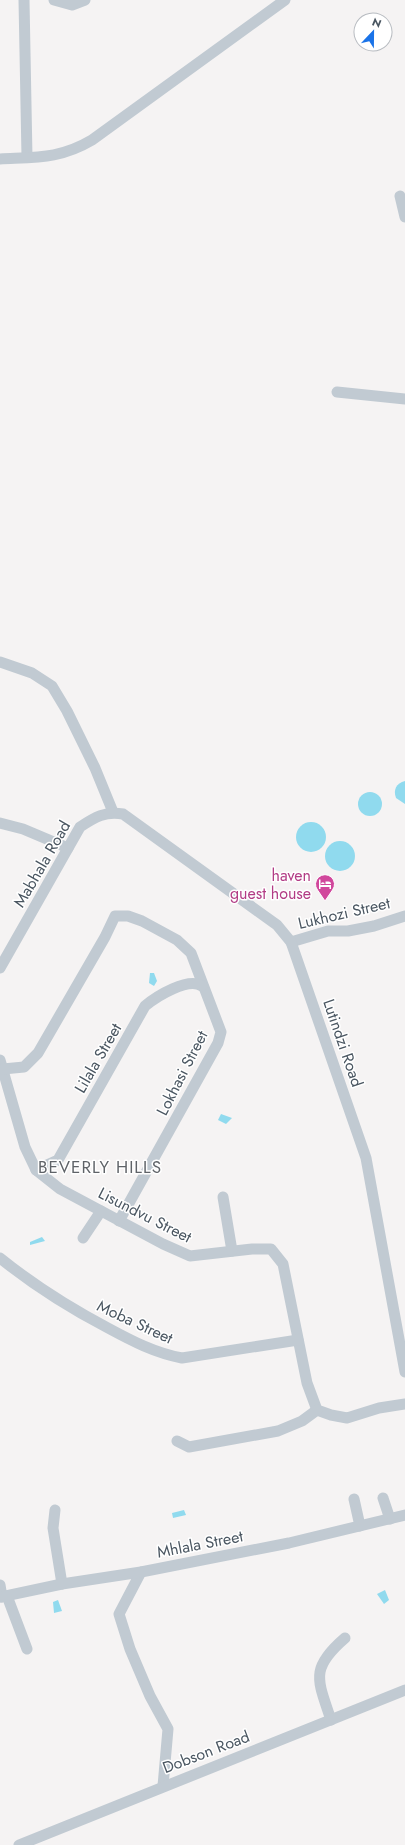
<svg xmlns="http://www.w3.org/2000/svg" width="405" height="1845" font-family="Jost,sans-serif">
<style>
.water{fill:#90daee}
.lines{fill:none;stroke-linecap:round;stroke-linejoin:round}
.minor{stroke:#c1cad2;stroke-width:11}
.labels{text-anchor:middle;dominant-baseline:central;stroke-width:3;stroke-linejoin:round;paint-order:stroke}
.street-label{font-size:16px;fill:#4a5661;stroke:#fff}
.hotel-label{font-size:16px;fill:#b23c85;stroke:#fff;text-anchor:end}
.neighbourhood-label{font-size:17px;letter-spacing:1px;fill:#5f6368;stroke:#fff}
</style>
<rect width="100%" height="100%" fill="#f5f3f3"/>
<g class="water">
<path d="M405,781V804L396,798C393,790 396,783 405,781Z"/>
<circle cx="370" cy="804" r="12"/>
<circle cx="311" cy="837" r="15"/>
<circle cx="340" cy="856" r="15"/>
<polygon points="150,973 154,973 157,981 154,986 149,983"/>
<polygon points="221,1114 232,1118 226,1124 218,1120"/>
<polygon points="42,1237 45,1241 30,1245 30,1242"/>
<polygon points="184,1510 186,1515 173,1518 172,1513"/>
<polygon points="385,1590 389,1600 384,1604 377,1594"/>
<polygon points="58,1600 62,1611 54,1613 53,1602"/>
</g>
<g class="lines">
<g class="minor">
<polyline points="24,0 27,157"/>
<polyline points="54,0 72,5 85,0"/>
<path d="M0,159C36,157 60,159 92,140L285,0"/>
<polyline points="400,196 405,217"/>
<polyline points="337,392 405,399"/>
<polyline points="0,662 32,673 52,686 67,711 95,768 113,812"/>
<polyline points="0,823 23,829 68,848"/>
<polyline points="291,942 328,931 348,931 374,926 405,916"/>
<path d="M0,968L80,827C95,817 105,811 123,814L277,925L291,942L366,1158L405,1372"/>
<polyline points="0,1060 25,1147 36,1170 60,1189 163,1244 190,1256 252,1249 271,1249 283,1264 307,1383 317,1410 331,1415 347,1418 379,1408 405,1404"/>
<polyline points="3,1069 24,1067 38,1053 105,937 115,916 128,916 142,921 177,940 191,953 221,1032 218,1043 119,1221"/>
<path d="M36,1170L58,1160L145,1006C157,996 188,977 202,986"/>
<polyline points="223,1197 232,1251"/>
<polyline points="83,1238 101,1211"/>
<path d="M0,1258C36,1287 68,1307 108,1328C132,1341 155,1353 182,1358L298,1340"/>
<polyline points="177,1441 189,1447 278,1431 302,1421 317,1410"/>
<polyline points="383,1498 390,1519"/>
<polyline points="354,1499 360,1526"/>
<polyline points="55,1510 53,1528 62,1584"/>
<polyline points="141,1572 119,1614 130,1649 150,1696 168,1729 163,1786"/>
<polyline points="0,1585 2,1597"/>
<polyline points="7,1596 27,1649"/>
<polyline points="0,1597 62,1584 141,1572 289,1543 405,1515"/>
<path d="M331,1720C318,1680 309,1669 345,1638"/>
<polyline points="19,1845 405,1690"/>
</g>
</g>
<defs>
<g id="hotel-pin" transform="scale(1)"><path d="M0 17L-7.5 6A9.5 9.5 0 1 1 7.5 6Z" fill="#d1479c" stroke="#fff"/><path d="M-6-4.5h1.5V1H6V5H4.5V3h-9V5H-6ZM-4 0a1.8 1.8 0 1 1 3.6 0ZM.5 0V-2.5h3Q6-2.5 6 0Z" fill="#fff"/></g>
</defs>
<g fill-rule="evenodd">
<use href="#hotel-pin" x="325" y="884"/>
</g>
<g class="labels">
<g class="street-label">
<text transform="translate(42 864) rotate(-60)">Mabhala Road</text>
<text transform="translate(344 913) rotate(-13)">Lukhozi Street</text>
<text transform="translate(343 1043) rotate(71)">Lutindzi Road</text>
<text transform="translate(98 1058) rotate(-60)">Lilala Street</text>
<text transform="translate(182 1073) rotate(-63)">Lokhasi Street</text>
<text transform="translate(145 1215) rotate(27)">Lisundvu Street</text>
<text transform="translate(135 1322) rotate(25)">Moba Street</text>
<text transform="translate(200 1544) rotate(-11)">Mhlala Street</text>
<text transform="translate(206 1752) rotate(-21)">Dobson Road</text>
</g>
<g class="hotel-label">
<text x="311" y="875">haven<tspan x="311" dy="18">guest house</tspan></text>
</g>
<g class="neighbourhood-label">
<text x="100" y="1167">BEVERLY HILLS</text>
</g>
</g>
<g transform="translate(373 32) rotate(22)"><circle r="19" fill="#ffffff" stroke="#b7bbc0"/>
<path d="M0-3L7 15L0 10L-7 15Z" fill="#1a73e8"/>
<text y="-6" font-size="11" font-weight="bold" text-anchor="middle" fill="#4a5661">N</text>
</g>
</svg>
